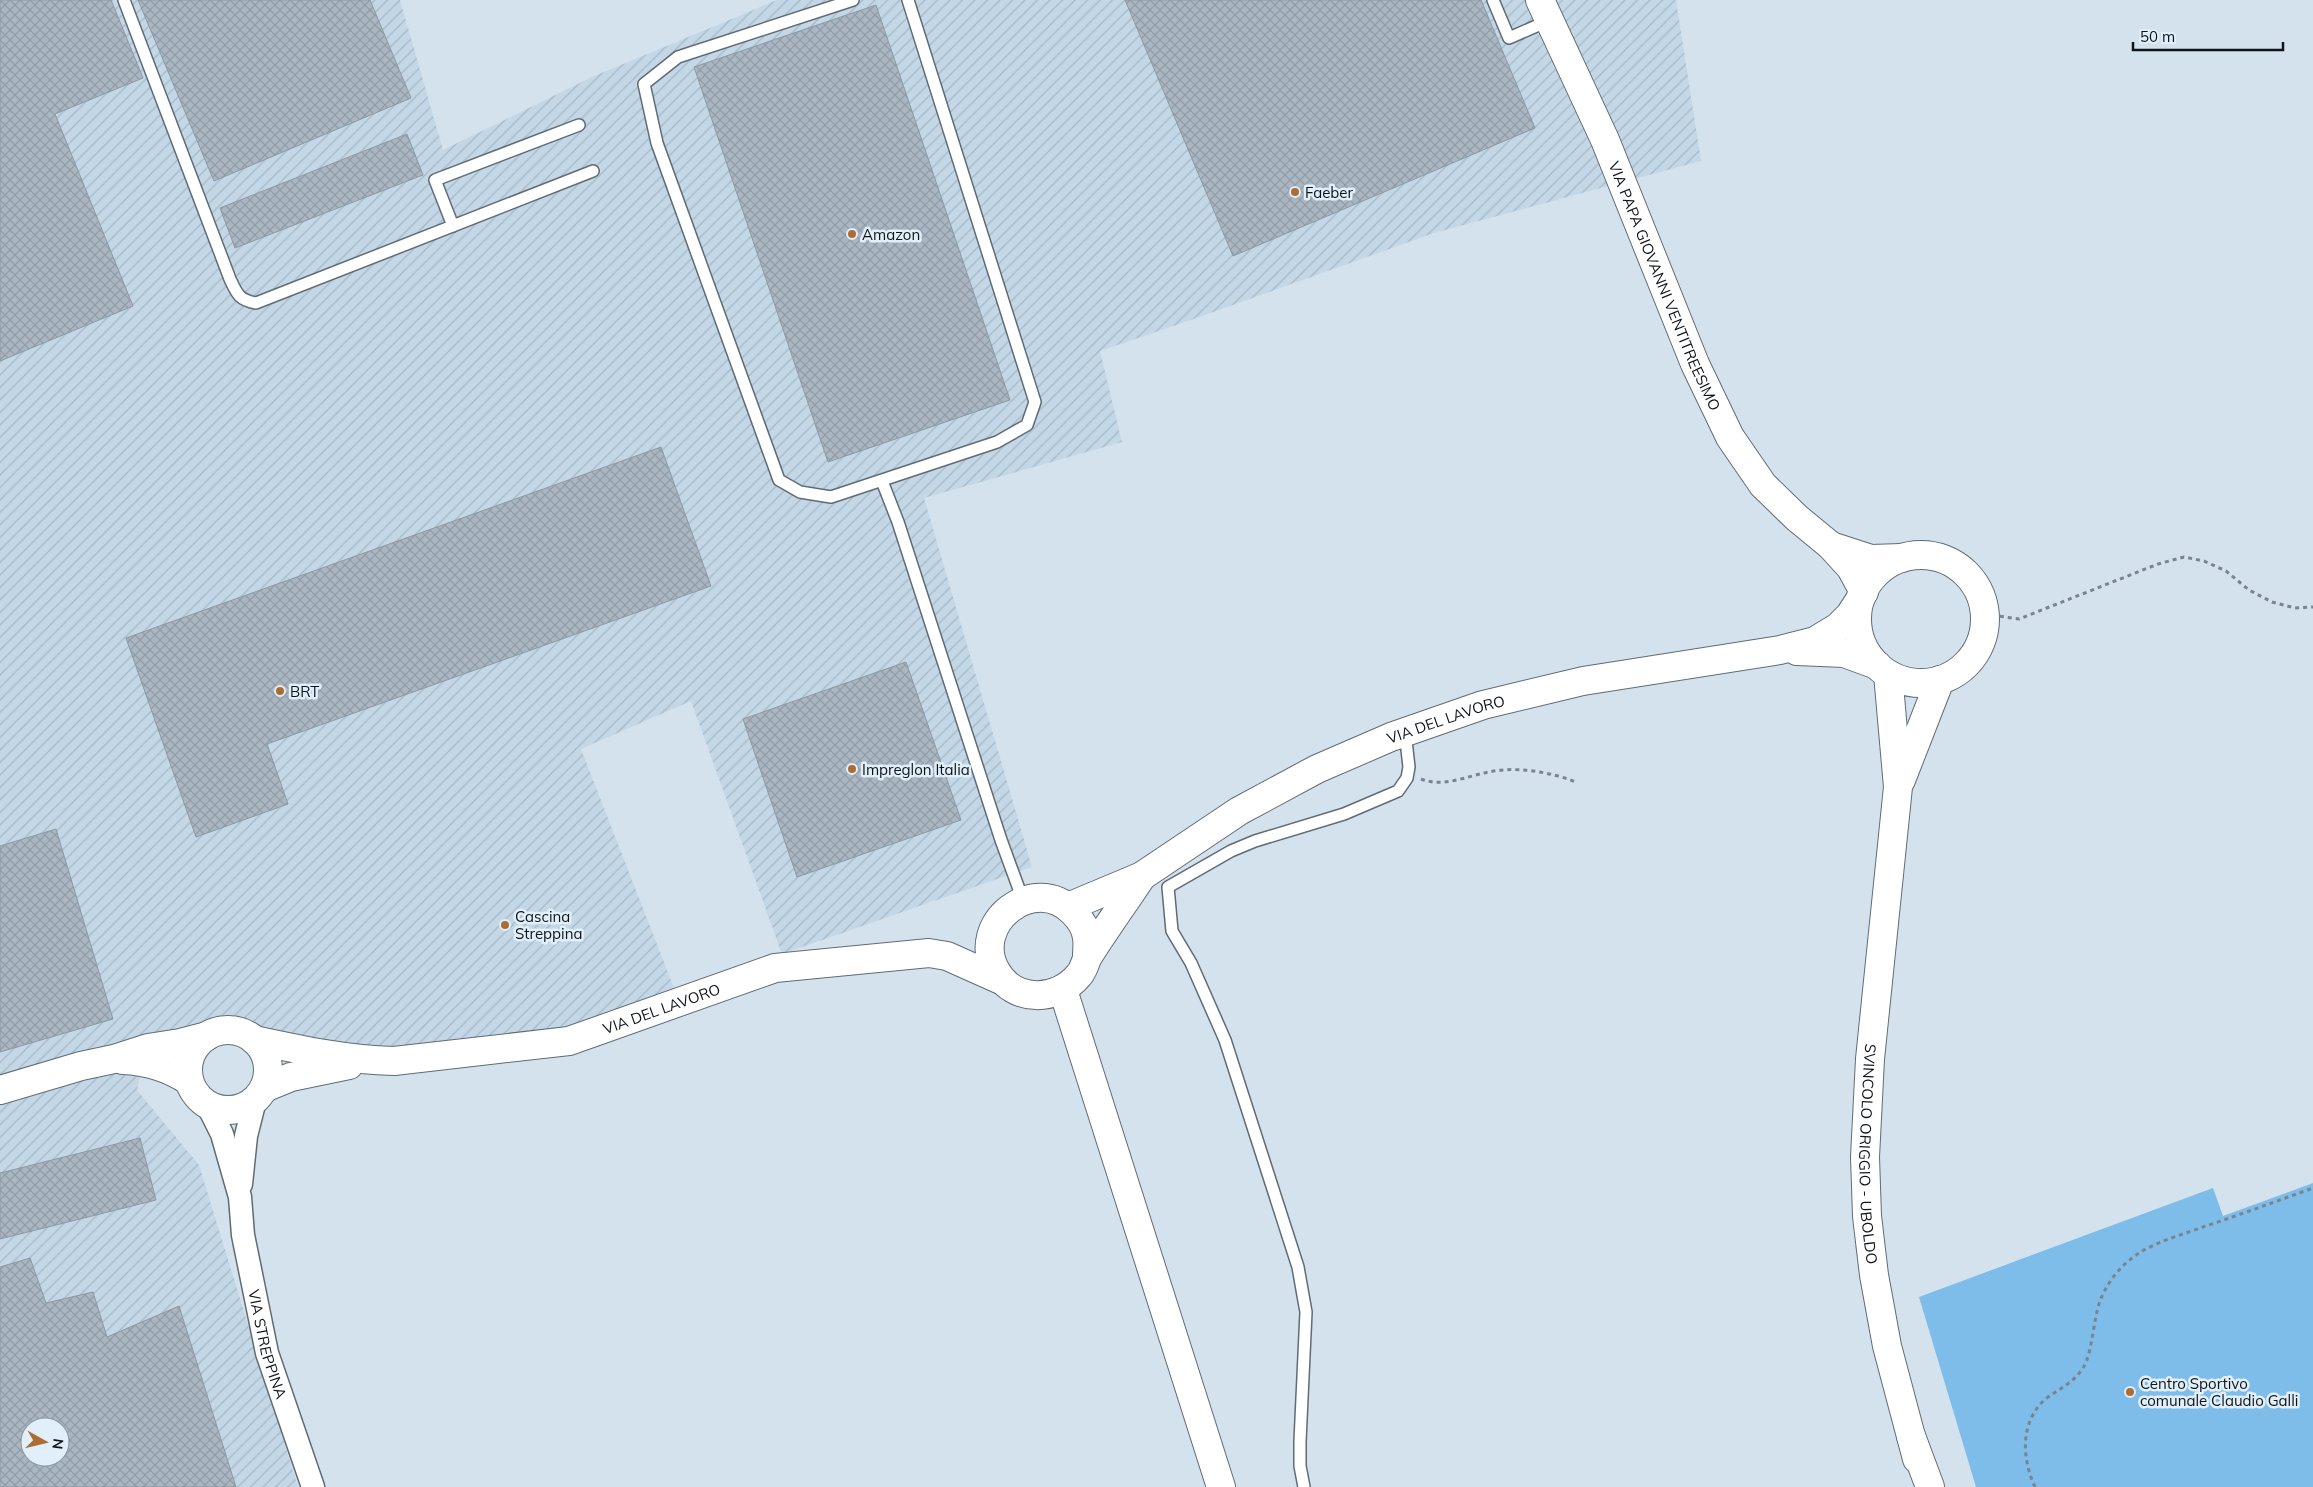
<svg xmlns="http://www.w3.org/2000/svg" width="2313" height="1487" font-family="Mulish,sans-serif">
<style>
.industrial{fill:url(#industrial-furrows);fill-rule:evenodd}
.grass{fill:#7ebde9}
.building{fill:url(#building-cross-hatch);stroke:#8c99a3;fill-rule:evenodd}
.lines{fill:none;stroke-linecap:round;stroke-linejoin:round}
.lane-casing{stroke:#5f6c75;stroke-width:14}
.street-casing{stroke:#5f6c75;stroke-width:25}
.secondary-casing{stroke:#5f6c75;stroke-width:30}
.primary-casing{stroke:#5f6c75;stroke-width:30}
.highway-casing{stroke:#5f6c75;stroke-width:30}
.path{stroke:#7a848c;stroke-width:3;stroke-dasharray:4 4;stroke-linecap:butt}
.lane{stroke:#fff;stroke-width:11}
.street{stroke:#fff;stroke-width:22}
.secondary{stroke:#fff;stroke-width:28}
.primary{stroke:#fff;stroke-width:28}
.highway{stroke:#fff;stroke-width:28}
.poi-dot{fill:#ac6d34;stroke:#e1effa;stroke-width:2}
.labels{text-anchor:middle;dominant-baseline:central;stroke-width:5;stroke-linejoin:round;paint-order:stroke}
.poi-label{font-size:15px;fill:#0f1417;stroke:#e1effa;text-anchor:start}
.street-label{font-size:15px;fill:#0f1417;stroke:#e1effa}
</style>
<defs>
<pattern id="industrial-furrows" width="10" height="10" patternUnits="userSpaceOnUse" patternTransform="scale(1.25)"><rect width="10" height="10" fill="#c3d7e7"/><path d="M-1 1l2-2M0 10L10 0M9 11l2-2" fill="none" stroke="#a6b8c5"/></pattern>
<pattern id="building-cross-hatch" width="8" height="8" patternUnits="userSpaceOnUse" patternTransform="scale(1.25)"><rect width="8" height="8" fill="#aab7c2"/><path d="M0 0l8 8M0 8l8-8" fill="none" stroke="#919ca6"/></pattern>
</defs>
<rect width="100%" height="100%" fill="#d4e2ed"/>
<path class="industrial" d="M0,0H400L443,150L592,77L777,0H1676L1701,161L1434,233L1188,321L1100,351L1122,442L924,498L1032,867L782,954L691,701L581,749L674,988L568,1034L374,1051L233,1026L147,1041L137,1090L199,1165L298,1487H0ZM30,1427H60V1457H30Z"/>
<polygon class="grass" points="2313,1183 2313,1487 1976,1487 1919,1297 2213,1188 2223,1216"/>
<g class="building">
<polygon points="0,0 111,0 143,78 55,114 133,306 0,361"/>
<polygon points="138,0 370,0 411,98 214,181"/>
<polygon points="1125,0 1481,0 1535,128 1233,256"/>
<polygon points="876,5 1010,400 828,462 694,67"/>
<polygon points="407,134 423,175 235,248 220,208"/>
<polygon points="661,447 711,586 267,744 288,804 196,837 126,638"/>
<polygon points="906,662 961,820 797,877 743,719"/>
<polygon points="56,829 113,1019 0,1052 0,846"/>
<polygon points="140,1138 156,1200 0,1239 0,1173"/>
<path d="M30,1258L46,1303L93,1292L107,1337L179,1306L236,1487H0V1267ZM30,1427H60V1457H30Z"/>
</g>
<g class="lines">
<g class="lane-casing">
<g id="lane">
<path d="M124,0L230,279C237,294 239,300 256,303L593,171"/>
<polyline points="853,0 678,57 644,84 657,143 779,480 800,492 831,497 997,442 1027,425 1035,402 908,0"/>
<polyline points="1493,0 1509,38 1548,21"/>
<polyline points="453,226 435,180 579,125"/>
<polyline points="882,481 898,522 1001,840 1023,900"/>
<polyline points="1304,1487 1300,1466 1300,1441 1306,1312 1298,1267 1225,1040 1191,963 1172,931 1168,887 1231,851 1255,841 1344,814 1398,791 1407,778 1409,767 1405,732"/>
</g>
</g>
<g class="street-casing">
<g id="street">
<path id="s1" d="M207,1104L222,1134L240,1197L243,1235L267,1353L313,1487"/>
<polyline points="241,1184 246,1136 255,1100"/>
</g>
</g>
<g class="secondary-casing">
<g id="secondary">
<path id="s2" d="M1540,0L1605,140L1695,364L1730,437L1763,485L1797,518L1831,546"/>
<polyline points="1864,592 1851,568 1831,546 1871,559 1902,558"/>
<polyline points="1797,651 1844,653 1877,665"/>
<path id="s3" d="M1068,907L1142,876L1239,811L1317,769L1391,737L1483,705L1583,681L1780,650L1815,641L1838,627L1850,615L1861,598"/>
<path d="M1087,957C1087,951 1088,944 1087,938C1086,927 1080,919 1073,912C1034,872 969,924 996,971C1014,1003 1057,1002 1079,975C1084,970 1085,961 1089,955C1106,928 1125,902 1142,876"/>
<polyline points="1063,990 1221,1487"/>
<circle cx="228" cy="1070" r="40"/>
<path id="s4" d="M254,1040C300,1050 347,1060 394,1061L569,1041L775,968L929,953L947,956L1003,981"/>
<path d="M123,1060C148,1061 168,1067 189,1081"/>
<polyline points="264,1088 291,1077 349,1065"/>
<polyline points="0,1090 81,1066 114,1059 148,1048 180,1043 207,1036"/>
</g>
</g>
<g class="primary-casing">
<g id="primary">
<circle cx="1921" cy="619" r="64"/>
<path id="s5" d="M1888,674L1898,787L1870,1059L1865,1157L1867,1216L1874,1275L1887,1346L1917,1459"/>
<polyline points="1901,780 1940,680"/>
</g>
</g>
<g class="highway-casing">
<polyline id="highway" points="1911,1436 1930,1487"/>
</g>
<g class="path">
<polyline points="1984,614 2019,619 2158,564 2184,557 2204,561 2226,571 2249,590 2272,602 2295,608 2313,607"/>
<path d="M1421,779C1443,788 1467,776 1489,772C1517,766 1550,772 1576,782"/>
<path d="M2035,1487C2021,1457 2020,1419 2048,1397C2061,1388 2074,1382 2083,1368C2094,1351 2092,1314 2104,1292C2112,1276 2124,1263 2139,1253C2158,1241 2184,1234 2206,1226C2242,1214 2277,1201 2313,1188"/>
</g>
<use href="#lane" class="lane"/>
<use href="#street" class="street"/>
<use href="#secondary" class="secondary"/>
<use href="#primary" class="primary"/>
<use href="#highway" class="highway"/>
</g>
<g class="poi-dot">
<circle cx="1295" cy="192" r="5"/>
<circle cx="852" cy="234" r="5"/>
<circle cx="280" cy="691" r="5"/>
<circle cx="852" cy="769" r="5"/>
<circle cx="505" cy="925" r="5"/>
<circle cx="2130" cy="1392" r="5"/>
</g>
<g class="labels">
<g class="poi-label">
<text x="1305" y="192">Faeber</text>
<text x="862" y="234">Amazon</text>
<text x="290" y="691">BRT</text>
<text x="862" y="769">Impreglon Italia</text>
<text x="515" y="916">Cascina<tspan x="515" dy="17">Streppina</tspan></text>
<text x="2140" y="1383">Centro Sportivo<tspan x="2140" dy="17">comunale Claudio Galli</tspan></text>
</g>
<g class="street-label">
<text stroke="none"><textPath href="#s2" startOffset="312">VIA PAPA GIOVANNI VENTITREESIMO</textPath></text>
<text stroke="none"><textPath href="#s3" startOffset="424">VIA DEL LAVORO</textPath></text>
<text stroke="none"><textPath href="#s4" startOffset="416">VIA DEL LAVORO</textPath></text>
<text stroke="none"><textPath href="#s5" startOffset="482">SVINCOLO ORIGGIO - UBOLDO</textPath></text>
<text stroke="none"><textPath href="#s1" startOffset="249">VIA STREPPINA</textPath></text>
</g>
</g>
<g transform="translate(45 1442) rotate(98)"><circle r="24" fill="#e1effa" stroke="#8d979f"/>
<path d="M0-4L9 19L0 12L-9 19Z" fill="#ac6d34"/>
<text y="-8" font-size="14" font-weight="bold" text-anchor="middle" fill="#0f1417">N</text>
</g>
<path d="M2133 42v8h150v-8" fill="none" stroke="#0f1417" stroke-width="2.5"/>
<text x="2140" y="42" font-size="15" fill="#0f1417" stroke="#e1effa" stroke-width="4" paint-order="stroke">50 m</text>
</svg>
